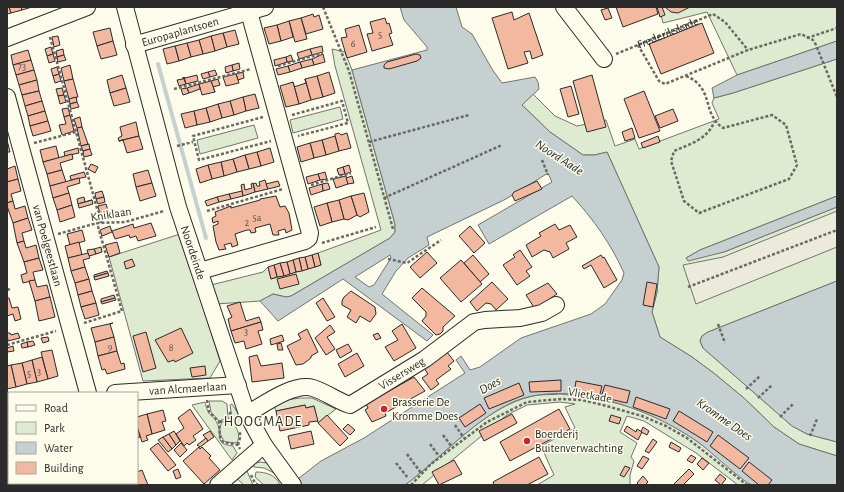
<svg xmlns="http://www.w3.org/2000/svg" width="844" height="492" font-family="'Alegreya Sans',sans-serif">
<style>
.green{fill:#deebd1;stroke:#74746e}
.parking{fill:#eceadb;stroke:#74746e}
.water{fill:#c7d0d0;stroke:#74746e;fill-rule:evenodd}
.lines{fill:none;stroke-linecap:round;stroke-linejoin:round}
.stream{stroke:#c7d0d0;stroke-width:4}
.building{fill:#f2b8a0;stroke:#2b2b2b}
.minor-casing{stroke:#2b2b2b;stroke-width:18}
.path{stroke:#6a6964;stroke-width:2.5;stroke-dasharray:3 2;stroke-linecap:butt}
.minor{stroke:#fdfbea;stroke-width:16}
.poi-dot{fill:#c62828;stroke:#fdfbea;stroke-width:1.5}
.labels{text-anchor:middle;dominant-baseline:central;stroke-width:3;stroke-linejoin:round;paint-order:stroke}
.number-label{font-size:10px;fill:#5d4e48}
.street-label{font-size:12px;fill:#2b2b2b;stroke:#fdfbea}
.poi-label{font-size:12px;fill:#2b2b2b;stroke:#fdfbea;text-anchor:start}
.water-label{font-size:13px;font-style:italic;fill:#2b2b2b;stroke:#fdfbea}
.quarter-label{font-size:14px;letter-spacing:1px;fill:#2b2b2b;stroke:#fdfbea}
</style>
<rect width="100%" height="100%" fill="#fdfbea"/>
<g class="green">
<polygon points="659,7 837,7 837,41 737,75 707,12 663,23"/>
<polygon points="332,49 345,52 352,70 395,224 395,232 390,238 291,296 286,297 273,294 260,301 216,304 211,285 263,272 268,267 271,279 321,265 318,253 381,230 335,66"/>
<polygon points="837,59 837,196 700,250 686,258 724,252 837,207 837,281 708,332 702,336 700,341 703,348 792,426 807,434 837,442 837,456 799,444 774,427 745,399 715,374 692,357 660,337 652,312 657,292 659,267 607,152 595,155 583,155 550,132 522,105 533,94 555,116 577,126 606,120 615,146 635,139 639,149 719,119 712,103 714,98 733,93"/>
<polygon points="340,107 343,119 293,133 290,120"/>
<polygon points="254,125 258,138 200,154 197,140"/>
<polygon points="180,234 220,361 210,378 143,381 109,257"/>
<path d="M561,394C586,397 611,400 635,409C680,424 716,455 752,485H738L696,453L644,421L627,416L620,432L637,443L631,457L634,461L630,475V485H537L554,475L541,446L575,428L565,407L575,404L560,402L527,405L507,415L422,485H405C445,456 483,407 533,396C542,394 552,395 561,394Z"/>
<polygon points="300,398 312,398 336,409 318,423 314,406 306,408 305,405 276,411 274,406 287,400"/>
<polygon points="209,401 222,401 227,404 228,418 219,421 211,412"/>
<path d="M205,402C208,417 213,414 217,423C223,435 213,444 233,446L237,453L232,460L192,405Z"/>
<polygon points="232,404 244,423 239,426 232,418 230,405"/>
<path d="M227,420L233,422C237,429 241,435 237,443L225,442C220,436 218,429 222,422Z"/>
<polygon points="260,462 267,463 278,475 264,468 254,467 252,464"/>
<polygon points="247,471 253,485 244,485 235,477 241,473"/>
<path d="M256,472C266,472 276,475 280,485H264L255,477Z"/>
</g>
<polygon class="parking" points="837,211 837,247 696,304 683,265 723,257"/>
<g class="water">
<path d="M400,7H456L462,27L472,34L492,69L502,83L535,77L538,82L539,89L522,105L550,132L583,155H595L607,152L659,267L657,292L652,312L660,337L692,357L715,374L745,399L774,427L799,444L837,456V485C816,485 795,485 773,485C767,485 758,487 752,485C744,483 708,449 698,442C651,409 568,378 513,402C472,421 440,459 405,485H290L321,461L364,438L465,373L456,360L461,356L470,370L480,367L521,338L591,314L605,304L622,280L624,273C611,244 594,220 572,196L489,244L478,225L552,182L548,173L506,199L427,237L429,245L408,258L396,271L382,294L433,335L427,341L343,279L278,321L260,301L273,294L286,297L291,296L390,238L395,232V224L352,70L427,50V47L404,20ZM390,255L391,258L374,285L369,287L355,277Z"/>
<polygon points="837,41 837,59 733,93 714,98 712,88 737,75"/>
<polygon points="837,196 837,207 724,252 688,261 686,258 700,250"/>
<polygon points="837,281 837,442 807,434 792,426 703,348 700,341 702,336 708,332"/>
</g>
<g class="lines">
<polyline class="stream" points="158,64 206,238"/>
</g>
<g class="building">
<polygon points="7,7 9,7 11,13 7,14"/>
<polygon points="9,7 21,7 22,10 11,13"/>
<polygon points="21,7 32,7 22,10"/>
<polygon points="616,7 656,7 658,14 623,27"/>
<polygon points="657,7 662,7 665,15 660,17"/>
<polygon points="665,7 690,7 678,13 671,12"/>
<polygon points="608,8 612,18 605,20 601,10"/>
<polygon points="512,12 514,20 529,13 543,55 532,59 530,51 524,52 528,63 508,69 492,18"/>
<polygon points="313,14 314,17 319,15 323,29 306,34 301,18"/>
<polygon points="301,18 307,39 295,42 289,21"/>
<polygon points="385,18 387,24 389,23 392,33 389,34 393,45 372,51 367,34 373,33 370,22"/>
<polygon points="289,21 293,37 281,41 277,25"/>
<polygon points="702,23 714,53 661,74 649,44"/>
<polygon points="277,25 281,41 269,44 264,28"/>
<polygon points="359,25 367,52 347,58 341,38 347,37 345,29"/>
<polygon points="110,28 113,41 97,46 93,32"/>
<polygon points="235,30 239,44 227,47 223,33"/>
<polygon points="223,33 227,47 215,51 211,36"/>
<polygon points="58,36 60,45 54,47 52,37"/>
<polygon points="211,36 215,51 203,54 199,40"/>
<polygon points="199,40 203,54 191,57 187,43"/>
<polygon points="113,41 117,55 101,59 97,46"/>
<polygon points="187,43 191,57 179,61 175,46"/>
<polygon points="175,46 179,61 167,64 163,49"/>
<polygon points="322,46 323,52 312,55 310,49"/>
<polygon points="51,47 53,54 47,56 45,49"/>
<polygon points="63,49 64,55 57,57 56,51"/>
<polygon points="310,49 312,55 299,59 297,53"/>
<polygon points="28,50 31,60 13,65 11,55"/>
<polygon points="53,54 55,61 49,63 47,56"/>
<polygon points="323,54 325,62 314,65 312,59"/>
<polygon points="416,54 420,55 421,58 417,61 389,69 384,68 384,65 387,62"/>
<polygon points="64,55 66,60 58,62 57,57"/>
<polygon points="291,55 293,61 287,62 286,57"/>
<polygon points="286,57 287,62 275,66 274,60"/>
<polygon points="312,59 314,65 302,68 300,62"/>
<polygon points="31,60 34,70 16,75 13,65"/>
<polygon points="300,62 302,68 290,72 288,66"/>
<polygon points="239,63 240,69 233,71 232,65"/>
<polygon points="70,65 73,79 64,81 61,68"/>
<polygon points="232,65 233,71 226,73 225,67"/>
<polygon points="288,66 290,72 278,75 276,69"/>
<polygon points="57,67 59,74 53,76 51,69"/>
<polygon points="34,70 37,80 19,85 16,75"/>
<polygon points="215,70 217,75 210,77 208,72"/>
<polygon points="208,72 210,77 203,79 201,74"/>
<polygon points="243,72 244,78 238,80 236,74"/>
<polygon points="329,72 335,93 323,97 317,76"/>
<polygon points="59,74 61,81 55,83 53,76"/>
<polygon points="236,74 239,83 226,86 223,77"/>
<polygon points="122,75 126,88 110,93 107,80"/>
<polygon points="197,75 198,81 186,84 184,77 185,78"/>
<polygon points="592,75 606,127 587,132 573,81"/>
<polygon points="317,76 323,97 311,100 305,79"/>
<polygon points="183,77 186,84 179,86 177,80 183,79"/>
<polygon points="73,79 78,97 69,99 64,81"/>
<polygon points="218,79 220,85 213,87 215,92 211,81"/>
<polygon points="305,79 311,100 299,104 293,82 294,87 306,83"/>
<polygon points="37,80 39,91 22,95 19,85"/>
<polygon points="211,81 215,92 202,95 199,84"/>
<polygon points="293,82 299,104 286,107 280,86"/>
<polygon points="199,84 200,89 189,93 187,88"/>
<polygon points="571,86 579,114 568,117 560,89"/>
<polygon points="62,88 64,95 58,96 56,89"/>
<polygon points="126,88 130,102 114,106 110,93"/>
<polygon points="187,88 189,93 183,95 181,89"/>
<polygon points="39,91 42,101 25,106 22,95"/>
<polygon points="644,91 660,131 639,138 624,99"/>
<polygon points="255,94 259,108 246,111 243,97"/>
<polygon points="64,95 66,102 60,104 58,96"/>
<polygon points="76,97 77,102 70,104 69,99"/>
<polygon points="243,97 246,111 234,115 230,101"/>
<polygon points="42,101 45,111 28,116 25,106"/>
<polygon points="230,101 234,115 222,118 218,104"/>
<polygon points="77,102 79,107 71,109 70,104"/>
<polygon points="218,104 222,118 210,122 206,108"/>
<polygon points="68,108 70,115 64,117 62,109"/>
<polygon points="206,108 210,122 197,125 194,111"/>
<polygon points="673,109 678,121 660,128 655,116"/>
<polygon points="45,111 48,121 30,126 28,116"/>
<polygon points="194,111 197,125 185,128 181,114"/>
<polygon points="70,115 74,131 62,135 59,125 66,124 64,117"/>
<polygon points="80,117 82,127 77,128 74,119"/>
<polygon points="48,121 51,131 33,136 30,126"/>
<polygon points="136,122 139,136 119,141 118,138 122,136 120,127"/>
<polygon points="82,127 88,144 81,146 77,128"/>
<polygon points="632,128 635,138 625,141 622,132"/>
<polygon points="339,133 341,135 347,133 351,148 339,151 335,136 335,134"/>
<polygon points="139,136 143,149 127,153 123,140 119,141"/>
<polygon points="335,136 339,151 326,155 322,140"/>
<polygon points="658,136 660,142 643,148 641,143"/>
<polygon points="7,140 10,152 7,152"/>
<polygon points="322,140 326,155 314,158 310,143"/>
<polygon points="310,143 314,158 301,162 297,147"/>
<polygon points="89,144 90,149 83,151 81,146"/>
<polygon points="56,146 59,158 43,162 40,150"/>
<polygon points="78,148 79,153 65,156 64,152"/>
<polygon points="270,148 274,162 261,166 257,152"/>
<polygon points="90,149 92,155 84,157 83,151"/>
<polygon points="257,152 261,166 249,169 245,155"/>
<polygon points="72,154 73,159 60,163 62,170 47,174 43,162"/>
<polygon points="245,155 249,169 237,172 233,159"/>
<polygon points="233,159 237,172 224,176 221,162"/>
<polygon points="221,162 224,176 212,179 208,165"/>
<polygon points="91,164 98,167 95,173 88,169"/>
<polygon points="208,165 212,179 200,183 196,169"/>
<polygon points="349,165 351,172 345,174 343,167"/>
<polygon points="15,166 18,179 7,182 7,169"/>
<polygon points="343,167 345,174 339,175 337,169"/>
<polygon points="62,170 66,182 50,186 47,174"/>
<polygon points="148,170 152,183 136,187 133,174"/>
<polygon points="84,172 86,177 71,180 70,176"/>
<polygon points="325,172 327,179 320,180 318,174"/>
<polygon points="318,174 320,180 308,184 306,177"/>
<polygon points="346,176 348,184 336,188 333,179"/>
<polygon points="352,176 354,183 348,184 346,178"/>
<polygon points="79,178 80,183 67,187 69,193 53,198 50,186"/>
<polygon points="18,179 21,191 11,194 13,201 7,203 7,182"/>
<polygon points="265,180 268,189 255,192 253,184 256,183 257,186 260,186 259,182"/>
<polygon points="278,181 280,186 268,189 266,184"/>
<polygon points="537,181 542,189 515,201 512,195 514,192"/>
<polygon points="152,183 156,196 140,201 136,187"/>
<polygon points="253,183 255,192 243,196 241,185 244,184 245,190 252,188 251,184"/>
<polygon points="328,183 330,189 323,191 322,184"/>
<polygon points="322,184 323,191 311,195 309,188"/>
<polygon points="102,191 104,197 96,199 95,193"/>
<polygon points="242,191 243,196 231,199 229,194"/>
<polygon points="69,193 72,205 57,210 53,198"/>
<polygon points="364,193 369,212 360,217 357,215 351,196"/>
<polygon points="229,194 231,199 219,202 217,197"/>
<polygon points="276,196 280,207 285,206 289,213 292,230 286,233 285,229 278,231 279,235 273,235 270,224 255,228 256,232 251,233 250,230 247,230 235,234 238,245 232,247 231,243 224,245 226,249 219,250 216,242 213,226 218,224 218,221 213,223 212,218 216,216 215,212 231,206 231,208 260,200 260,199"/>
<polygon points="351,196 357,215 348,220 344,219 339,200"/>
<polygon points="84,197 85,202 92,200 78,204 77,199"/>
<polygon points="104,197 105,202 98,204 96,199"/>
<polygon points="217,197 219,202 207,206 205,201"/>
<polygon points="92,200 93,204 79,208 78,204"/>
<polygon points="339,200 344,219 332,222 327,203"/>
<polygon points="13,201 15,209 25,206 28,218 13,223 7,206 7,203"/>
<polygon points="327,203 332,222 320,226 314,207"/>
<polygon points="106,204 110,217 101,219 98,206"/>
<polygon points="72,205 75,217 60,222 57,210"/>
<polygon points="28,218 32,230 22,233 24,241 17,243 13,223"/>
<polygon points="151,223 156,236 138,241 136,236 130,238 129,235 115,239 112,231 133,224 134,228"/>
<polygon points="555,224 559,230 570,225 577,237 566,243 569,249 553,258 550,252 544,250 532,257 526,245 541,236 539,233"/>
<polygon points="110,226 112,232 102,236 100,230"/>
<polygon points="470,226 485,243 474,253 459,236"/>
<polygon points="82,230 85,241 70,245 67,234"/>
<polygon points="24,241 26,248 36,245 39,258 24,262 17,243"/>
<polygon points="79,242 82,255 68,258 65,246"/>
<polygon points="117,242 120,253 109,257 105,245"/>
<polygon points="101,247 102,252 96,254 94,249"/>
<polygon points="94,249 96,254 89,256 87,250"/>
<polygon points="520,250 532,267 526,271 530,276 517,285 503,265 515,257 513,255"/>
<polygon points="427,252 437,263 420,278 410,267"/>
<polygon points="88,253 90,258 83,260 85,267 71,271 68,258"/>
<polygon points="318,253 321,265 315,267 312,255"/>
<polygon points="312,255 315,267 308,269 305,257"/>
<polygon points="473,255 489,274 480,282 464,263"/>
<polygon points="601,255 603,258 604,257 617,280 604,288 591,265 584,269 582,266"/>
<polygon points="305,257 308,269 302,271 299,258"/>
<polygon points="39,258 43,270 33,272 35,280 23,283 21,275 27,273 24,262"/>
<polygon points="299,258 302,271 296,272 293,260"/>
<polygon points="132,259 135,266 126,269 124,262"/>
<polygon points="293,260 296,272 290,274 287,262"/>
<polygon points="461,260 482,284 461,302 440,278"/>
<polygon points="287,262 290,274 284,276 280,263"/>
<polygon points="280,263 284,276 277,277 274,265"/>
<polygon points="274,265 277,277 271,279 268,267"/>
<polygon points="85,267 89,279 75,283 71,271"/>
<polygon points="107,271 108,273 94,277 94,275"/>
<polygon points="108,273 109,276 95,280 94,277"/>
<polygon points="296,274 299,284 280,289 277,279"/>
<polygon points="89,279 92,291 78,295 75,283"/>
<polygon points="35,280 37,287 47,285 50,297 35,301 29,281"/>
<polygon points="492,282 508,299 496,310 491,304 486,303 477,311 470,302"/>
<polygon points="647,282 657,284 653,307 643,305"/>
<polygon points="548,283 557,294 535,309 526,295"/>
<polygon points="422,288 455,316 443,327 443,331 440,334 436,335 422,321 426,316 426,312 412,298"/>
<polygon points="92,291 96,303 81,307 78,295"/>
<polygon points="351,291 375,307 376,314 370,322 360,316 356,323 347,317 351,310 342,305 342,301 344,297"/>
<polygon points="114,295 115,298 101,302 101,299"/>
<polygon points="50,297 55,317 39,321 35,301"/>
<polygon points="7,298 9,298 12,308 18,307 21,319 15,321 13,314 7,316"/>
<polygon points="115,298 116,300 102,304 101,302"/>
<polygon points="323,298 335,317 327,321 316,303"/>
<polygon points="240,302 246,321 259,317 261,322 231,331 228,319 232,317 227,306"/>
<polygon points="96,303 99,315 85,319 81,307"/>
<polygon points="261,322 263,330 258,331 262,344 246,349 244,341 235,343 231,331"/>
<polygon points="113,323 110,324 114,337 95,342 91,328"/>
<polygon points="402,324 416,348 394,361 385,347 398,340 392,331"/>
<polygon points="330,325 335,332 327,337 335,349 326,355 315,338"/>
<polygon points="181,328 193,353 175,362 174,360 168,362 155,340"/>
<polygon points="307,329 318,352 311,356 311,358 303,364 296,365 287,346 301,339 298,334"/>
<polygon points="146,332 156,368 143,372 133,336"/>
<polygon points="7,333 10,333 11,335 18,333 20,338 8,341"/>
<polygon points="378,333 381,338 376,340 373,335"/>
<polygon points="282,335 284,341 271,345 270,339"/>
<polygon points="48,337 49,341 43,343 41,338"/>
<polygon points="114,337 117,351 98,356 95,342"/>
<polygon points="33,341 35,345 28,347 27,342"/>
<polygon points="27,342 28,347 22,348 21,344"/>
<polygon points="281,343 283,350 278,350 277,344"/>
<polygon points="348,344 352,351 340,358 336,350"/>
<polygon points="13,346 14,351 7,352 7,348"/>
<polygon points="52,350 58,376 48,379 41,352"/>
<polygon points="117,351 121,364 124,363 125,369 107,374 105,369 102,370 98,356"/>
<polygon points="446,351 454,361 448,366 451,369 436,380 439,384 431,390 422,378 428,374 424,368"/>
<polygon points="357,353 364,366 345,377 338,364"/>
<polygon points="257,355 261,366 282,363 284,378 252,382 249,357"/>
<polygon points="42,357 48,379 37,382 32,360"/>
<polygon points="32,360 37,382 27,384 22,363"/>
<polygon points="22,363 27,384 16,387 11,365"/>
<polygon points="11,365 16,387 7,389 7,366"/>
<polygon points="205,366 206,375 192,377 190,368"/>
<polygon points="414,377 425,391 385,413 386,416 372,422 365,410 368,408 366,404"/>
<polygon points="561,380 561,391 530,392 529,382"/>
<polygon points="576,381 602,386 599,398 574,394"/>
<polygon points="519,383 524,395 489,409 484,398"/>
<polygon points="605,385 630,391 627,403 601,397"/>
<polygon points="636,397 670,409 666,419 633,407"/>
<polygon points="480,404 486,413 465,427 459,418"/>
<polygon points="305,405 306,408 314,406 318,421 309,422 309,425 280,431 276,411"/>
<polygon points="190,409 203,429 193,436 196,440 189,445 187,443 184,446 176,434 184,428 178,418"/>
<polygon points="559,409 570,429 510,461 500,442"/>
<polygon points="163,410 166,421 162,422 165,430 152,434 147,414"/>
<polygon points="679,411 713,432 707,442 673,421"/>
<polygon points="147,414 152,434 146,436 148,440 142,442 137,426 137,417"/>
<polygon points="512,414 517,423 484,441 479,431"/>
<polygon points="327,415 348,438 340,446 318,423"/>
<polygon points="611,415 621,418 619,424 609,421"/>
<polygon points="348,424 355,430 350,435 343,429"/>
<polygon points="137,426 140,437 137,438"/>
<polygon points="627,426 636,432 637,429 642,432 638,440 624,431"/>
<polygon points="643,427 649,431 647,435 641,432"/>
<polygon points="7,430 9,434 9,469 7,470"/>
<polygon points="174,431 180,441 176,445 169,434"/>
<polygon points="210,431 214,437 208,441 203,435"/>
<polygon points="311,431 314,444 291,449 288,436"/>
<polygon points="169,434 176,445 172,449 163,437"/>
<polygon points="718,435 749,458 740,469 710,446"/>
<polygon points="163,437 172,449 168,452 158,440"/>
<polygon points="206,438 208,441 200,447 197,445"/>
<polygon points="653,439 657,442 649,453 645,451"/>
<polygon points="671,442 681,448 679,452 669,447"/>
<polygon points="158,443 176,465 168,471 150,449"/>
<polygon points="181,443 187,450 180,457 174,450"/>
<polygon points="199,447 200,449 202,447 211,456 209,458 220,470 204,484 183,461"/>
<polygon points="691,455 696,458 692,463 687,460"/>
<polygon points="643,456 649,459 642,469 637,466"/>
<polygon points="539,457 548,474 527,485 494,485 493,482"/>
<polygon points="702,458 709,463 703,470 697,464"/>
<polygon points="454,460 462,474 439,485 432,472"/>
<polygon points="749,462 772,480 768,485 759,485 742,471"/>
<polygon points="625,466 630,468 624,477 620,475"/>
<polygon points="178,469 181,477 176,479 173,471"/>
<polygon points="689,469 694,474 683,485 673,485"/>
<polygon points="142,470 148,485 130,485 129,483 137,483 137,472"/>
<polygon points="720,474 726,479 721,485 715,480"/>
<polygon points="643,476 648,482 645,485 639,485 637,483"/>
<polygon points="11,483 25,483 26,485 7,485"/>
<polygon points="35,483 122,483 123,485 36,485"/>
</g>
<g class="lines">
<g class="minor-casing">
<g id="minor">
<path id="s2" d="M125,7L178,207L247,414L264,445L293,485"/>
<polyline points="564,7 604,59"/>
<polyline points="7,38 87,7"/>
<path id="s3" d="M134,45L265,7"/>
<path id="s4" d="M7,97L88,393"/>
<polyline points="200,271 305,241 309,238 310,233 249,12"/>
<path id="s5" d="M115,393L238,385"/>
<polyline points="7,407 9,407"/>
<path id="s6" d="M247,414C263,405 294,382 313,388C326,392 337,401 350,405L425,359L474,322L485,320L520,318L542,313L556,305"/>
<polyline points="218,485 264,445"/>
</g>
</g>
<g class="path">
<polyline points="323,7 349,71 393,229"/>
<polyline points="50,37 101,223"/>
<polyline points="807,38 837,28"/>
<polyline points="638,45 659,81 665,84 748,50 801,34 813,40 816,45 837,97"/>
<path id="s1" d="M616,54L713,14L725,22L748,50"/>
<polyline points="278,66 323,53"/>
<path d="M686,76C715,88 701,113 723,128L772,115L786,125L797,165L789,179L699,213L684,201L671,161L674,151C690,144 708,139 714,122"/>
<polyline points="174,89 251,69"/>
<polyline points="292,115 342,101 348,123 298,136"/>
<polyline points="263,117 193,136 199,160 271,141"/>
<polyline points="369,142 469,115"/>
<polyline points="34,143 76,132"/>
<polyline points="177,146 193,142"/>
<polyline points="542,160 548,175"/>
<polyline points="311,185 351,173"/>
<polyline points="384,198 502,145"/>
<polyline points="207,211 283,189"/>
<polyline points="58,234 97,223 125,222 164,211"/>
<polyline points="322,243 376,227"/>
<polyline points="388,259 407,263 441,240"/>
<polyline points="688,287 837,230"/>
<polyline points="7,290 10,289"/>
<polyline points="84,323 122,311 97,223"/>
<polyline points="718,324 725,343"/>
<polyline points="7,345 56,331"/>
<polyline points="746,389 760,376"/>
<polyline points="758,398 772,385"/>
<polyline points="207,400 209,412 219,422 220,437 223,442 238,445 240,449"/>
<polyline points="780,417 793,404"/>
<polyline points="219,422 230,418 230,411"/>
<polyline points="455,425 464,438"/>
<polyline points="443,435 452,447"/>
<polyline points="810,436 817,419"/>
<polyline points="430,444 439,456"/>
<polyline points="238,445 240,438 240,432"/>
<polyline points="407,454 421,473"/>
<polyline points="396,463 408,478"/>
<polyline points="251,475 255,483 258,485"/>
<polyline points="29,483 30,485"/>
<polyline points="411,485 431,464 487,422 527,402 561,399 582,400 603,405 642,416 666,426 687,438 747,485"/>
</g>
<use href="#minor" class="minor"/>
</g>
<g class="poi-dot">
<circle cx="384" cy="409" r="4"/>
<circle cx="527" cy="441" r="4"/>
</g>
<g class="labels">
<g class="number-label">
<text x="380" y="35">5</text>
<text x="353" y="44">6</text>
<text x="22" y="67">73</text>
<text x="257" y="218">5a</text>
<text x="247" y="223">2</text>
<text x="246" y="332">3</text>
<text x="110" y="347">9</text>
<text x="171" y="348">8</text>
<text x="39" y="372">3</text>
<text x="29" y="374">5</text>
</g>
<g class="street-label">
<text stroke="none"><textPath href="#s3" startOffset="48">Europaplantsoen</textPath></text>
<text stroke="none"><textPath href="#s1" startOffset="56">Frederikskade</textPath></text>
<text transform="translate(111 214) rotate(-9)">Kniklaan</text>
<text stroke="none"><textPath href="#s4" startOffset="154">van Poelgeestlaan</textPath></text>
<text stroke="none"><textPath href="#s2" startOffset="255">Noordeinde</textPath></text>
<text stroke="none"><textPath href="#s6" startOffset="174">Vissersweg</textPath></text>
<text stroke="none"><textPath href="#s5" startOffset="73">van Alcmaerlaan</textPath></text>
<text transform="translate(590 395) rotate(10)">Vlietkade</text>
</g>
<g class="poi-label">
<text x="392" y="402">Brasserie De<tspan x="392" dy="14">Kromme Does</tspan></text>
<text x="535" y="434">Boerderij<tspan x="535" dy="14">Buitenverwachting</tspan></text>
</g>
<g class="water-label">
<text transform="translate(559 158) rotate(33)">Noord Aade</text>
<text transform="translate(490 386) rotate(-29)">Does</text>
<text transform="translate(724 420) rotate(35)">Kromme Does</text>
</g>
<g class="quarter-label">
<text x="263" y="422">HOOGMADE</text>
</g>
</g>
<rect width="844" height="492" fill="none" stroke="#2b2b2b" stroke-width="16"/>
<rect x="8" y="392" width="130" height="92" fill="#fdfbea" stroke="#a9a89e"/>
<rect x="16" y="405" width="20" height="6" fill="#fdfbea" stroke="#a9a89e"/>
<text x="44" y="412" font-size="12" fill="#2b2b2b">Road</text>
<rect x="16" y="422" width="20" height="12" fill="#deebd1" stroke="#a9a89e"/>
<text x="44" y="432" font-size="12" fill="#2b2b2b">Park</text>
<rect x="16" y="442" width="20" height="12" fill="#c7d0d0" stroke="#a9a89e"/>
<text x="44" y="452" font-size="12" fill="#2b2b2b">Water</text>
<rect x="16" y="462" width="20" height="12" fill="#f2b8a0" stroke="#a9a89e"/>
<text x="44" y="472" font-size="12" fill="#2b2b2b">Building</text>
</svg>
